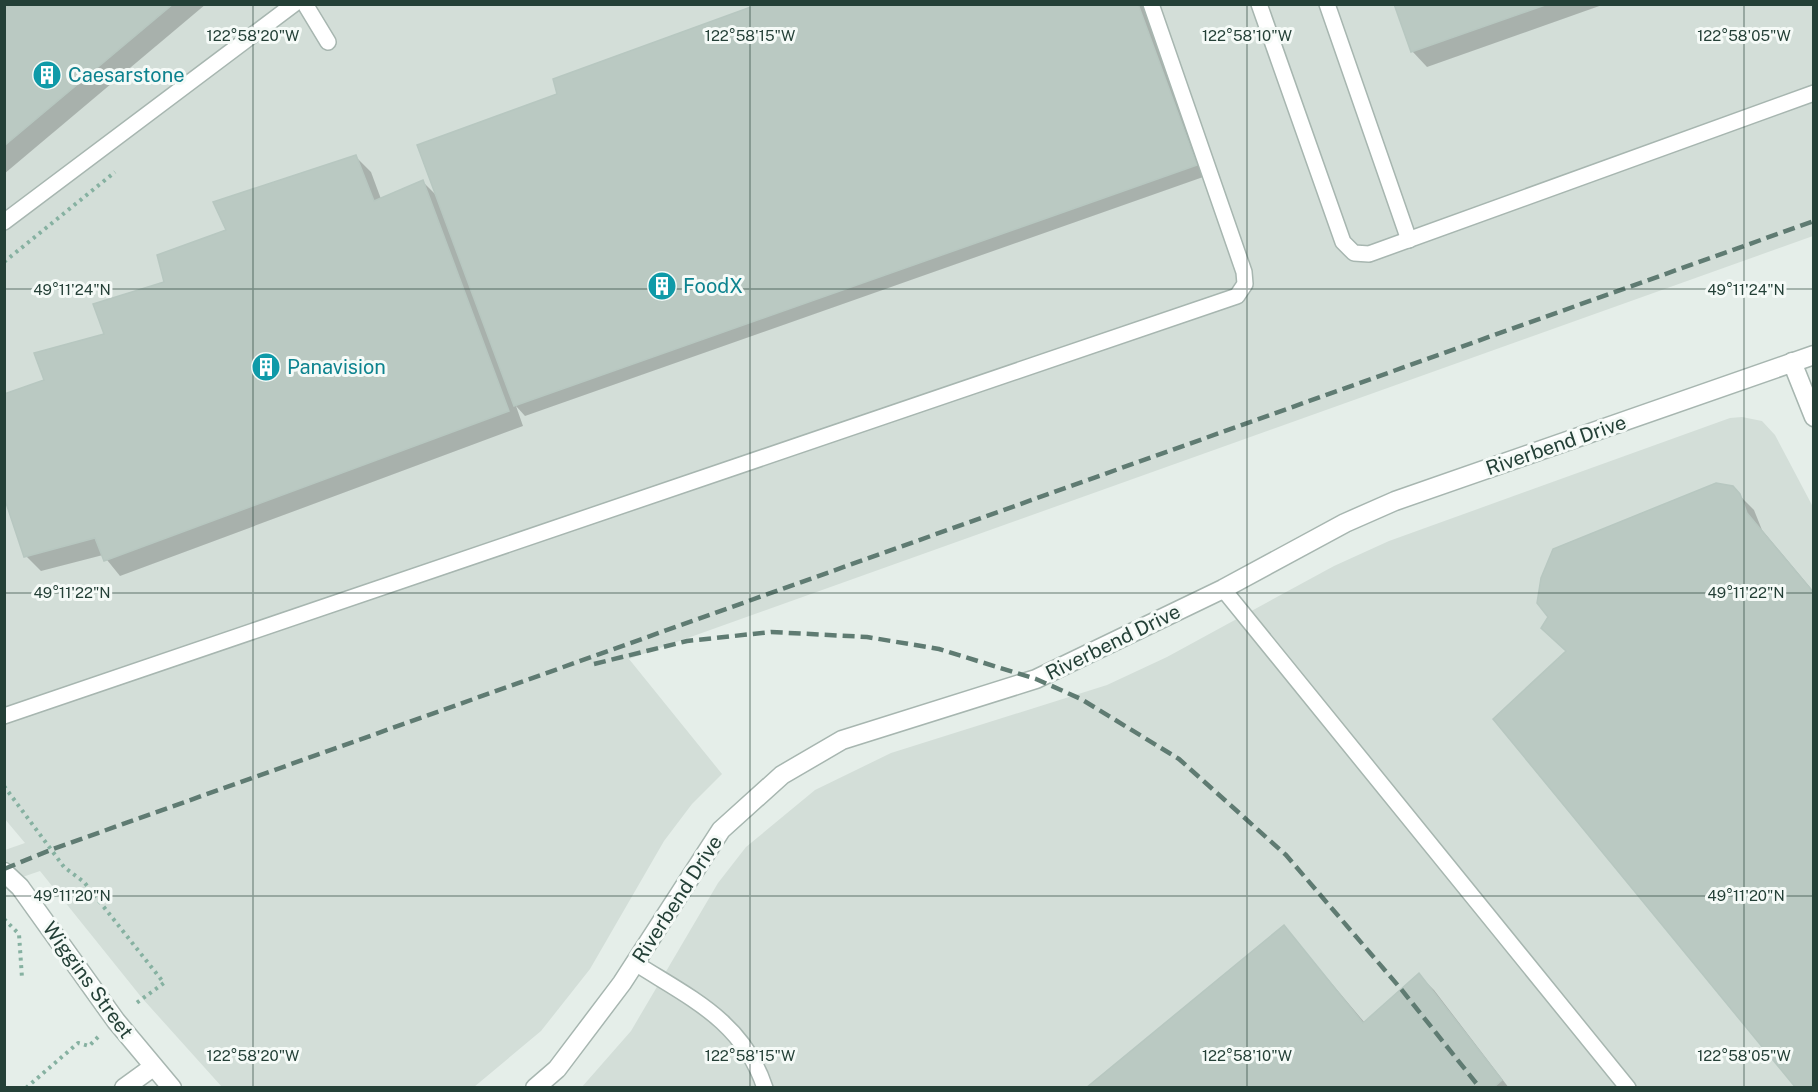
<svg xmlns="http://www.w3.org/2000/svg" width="1818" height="1092" font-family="'Public Sans',sans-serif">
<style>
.built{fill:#d3ded8}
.shadow{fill:#0003}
.building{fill:#bac9c2;stroke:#b7c7c0;stroke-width:1.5}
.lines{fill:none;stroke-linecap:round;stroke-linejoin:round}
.service-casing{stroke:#a7b6b0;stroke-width:18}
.minor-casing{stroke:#a7b6b0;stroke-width:21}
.path{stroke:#86b1a1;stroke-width:4;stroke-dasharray:3 4.5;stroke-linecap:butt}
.service{stroke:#fff;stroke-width:15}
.minor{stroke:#fff;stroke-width:18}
.rail{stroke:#5f7b72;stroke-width:4.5;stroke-dasharray:12 6;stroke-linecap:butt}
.ticks{fill:none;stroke:#244037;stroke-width:1.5;stroke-opacity:0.45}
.labels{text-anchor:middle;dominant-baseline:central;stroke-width:6;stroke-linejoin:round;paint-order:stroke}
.culture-label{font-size:20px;fill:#0d838f;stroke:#f5faf7;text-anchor:start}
.street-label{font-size:20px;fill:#244037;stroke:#f5faf7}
.ticks-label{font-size:15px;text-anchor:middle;fill:#244037;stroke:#f5faf7;stroke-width:6;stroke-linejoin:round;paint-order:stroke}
</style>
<rect width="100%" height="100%" fill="#e5eee9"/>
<g class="built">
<polygon points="5,5 1813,5 1813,236 629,659 722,774 692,804 664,841 590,969 541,1031 474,1087 222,1087 142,998 40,871 5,883 5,850 25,843 4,818"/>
<polygon points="1742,417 1762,421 1775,435 1813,507 1813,1087 581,1088 631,1031 718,883 746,847 815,790 891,753 1107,685 1167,657 1334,566 1389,541 1730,418"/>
</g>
<g class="shadow">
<polygon points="4,4 206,4 4,174"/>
<polygon points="764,4 1143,4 1206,176 525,416 516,406 523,426 120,576 103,555 41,571 26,556 46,381 228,231 356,157 371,172 381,199 422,181 438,197 559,95"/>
<polygon points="1395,4 1605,4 1427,67 1412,51"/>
<polygon points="1732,488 1754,510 1762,530 1814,592 1814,1088 1567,652 1542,628"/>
<polygon points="1284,927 1365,1023 1419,975 1434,990 1509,1088 1089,1088"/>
</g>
<g class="building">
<polygon points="4,4 173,4 4,146"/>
<polygon points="759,4 1138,4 1197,165 514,406 417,145 557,94 553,79"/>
<polygon points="1394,4 1548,4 1411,52"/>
<polygon points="356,155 374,201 423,180 509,411 104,561 95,538 24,557 4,497 4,394 44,380 34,353 104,334 93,304 164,282 157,255 226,230 213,202"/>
<polygon points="1716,483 1733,486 1740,494 1747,513 1814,593 1814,1088 1796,1088 1493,719 1566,651 1541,628 1548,617 1537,603 1541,578 1553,549"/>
<polygon points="1284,925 1363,1023 1419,973 1502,1080 1493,1088 1086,1088"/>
</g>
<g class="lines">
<g class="service-casing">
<g id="service">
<polyline points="305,4 328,42"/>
<polyline points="1259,4 1343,242 1354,253 1369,254 1814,93"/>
<polyline points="1327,4 1409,240"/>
<polyline points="4,222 294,4"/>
<polyline points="1223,589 1628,1088"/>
<polyline points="4,716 1237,296 1245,284 1244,272 1151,4"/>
<path d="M635,963C690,998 743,1021 765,1088"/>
</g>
</g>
<g class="minor-casing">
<g id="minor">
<polyline points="1792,362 1814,417"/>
<polyline points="4,872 20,887 116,1021 172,1088"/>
<polyline points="124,1088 153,1067"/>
<polyline points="535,1088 557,1069 622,983 721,830 782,775 842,740 1036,679 1223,589 1345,523 1395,501 1814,355"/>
</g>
</g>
<g class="path">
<polyline points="4,262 115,172"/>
<polyline points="4,786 64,867 84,882 164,983 135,1004"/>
<polyline points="4,919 19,934 22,978"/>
<polyline points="26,1088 78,1043 89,1046 98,1037"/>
</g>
<use href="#service" class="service"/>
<use href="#minor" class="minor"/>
<g class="rail">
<polyline points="594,664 687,641 771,632 867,637 939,649 1036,679 1081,699 1179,759 1286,855 1401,989 1480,1088"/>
<polyline points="4,869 53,849 1814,221"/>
</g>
</g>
<path class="ticks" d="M253,4V1088M750,4V1088M1247,4V1088M1744,4V1088M4,289H1814M4,593H1814M4,896H1814"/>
<defs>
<g id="building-disc" transform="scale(1.5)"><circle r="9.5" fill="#0f9aa8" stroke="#f5faf7"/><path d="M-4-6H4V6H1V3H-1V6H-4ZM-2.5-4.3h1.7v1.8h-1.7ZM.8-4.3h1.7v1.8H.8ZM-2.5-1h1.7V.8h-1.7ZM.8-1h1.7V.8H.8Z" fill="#fff"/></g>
</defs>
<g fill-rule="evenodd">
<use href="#building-disc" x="47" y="75"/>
<use href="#building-disc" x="662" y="286"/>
<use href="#building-disc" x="266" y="367"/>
</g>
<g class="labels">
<g class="culture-label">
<text x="68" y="75">Caesarstone</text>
<text x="683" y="286">FoodX</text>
<text x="287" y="367">Panavision</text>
</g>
<g class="street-label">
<text transform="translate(1556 445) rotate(-19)">Riverbend Drive</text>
<text transform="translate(1113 642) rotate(-26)">Riverbend Drive</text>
<text transform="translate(677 899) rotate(-57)">Riverbend Drive</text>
<text transform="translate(88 980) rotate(54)">Wiggins Street</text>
</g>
</g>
<g class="ticks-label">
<text x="253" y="41">122°58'20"W</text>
<text x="750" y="41">122°58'15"W</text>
<text x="1247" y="41">122°58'10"W</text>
<text x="1744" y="41">122°58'05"W</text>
<text x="72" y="295">49°11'24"N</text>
<text x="1746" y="295">49°11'24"N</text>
<text x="72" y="598">49°11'22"N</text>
<text x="1746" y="598">49°11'22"N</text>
<text x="72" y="901">49°11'20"N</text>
<text x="1746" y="901">49°11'20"N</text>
<text x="253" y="1061">122°58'20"W</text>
<text x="750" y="1061">122°58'15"W</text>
<text x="1247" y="1061">122°58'10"W</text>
<text x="1744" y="1061">122°58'05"W</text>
</g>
<rect width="1818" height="1092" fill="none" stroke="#244037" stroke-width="12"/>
</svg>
